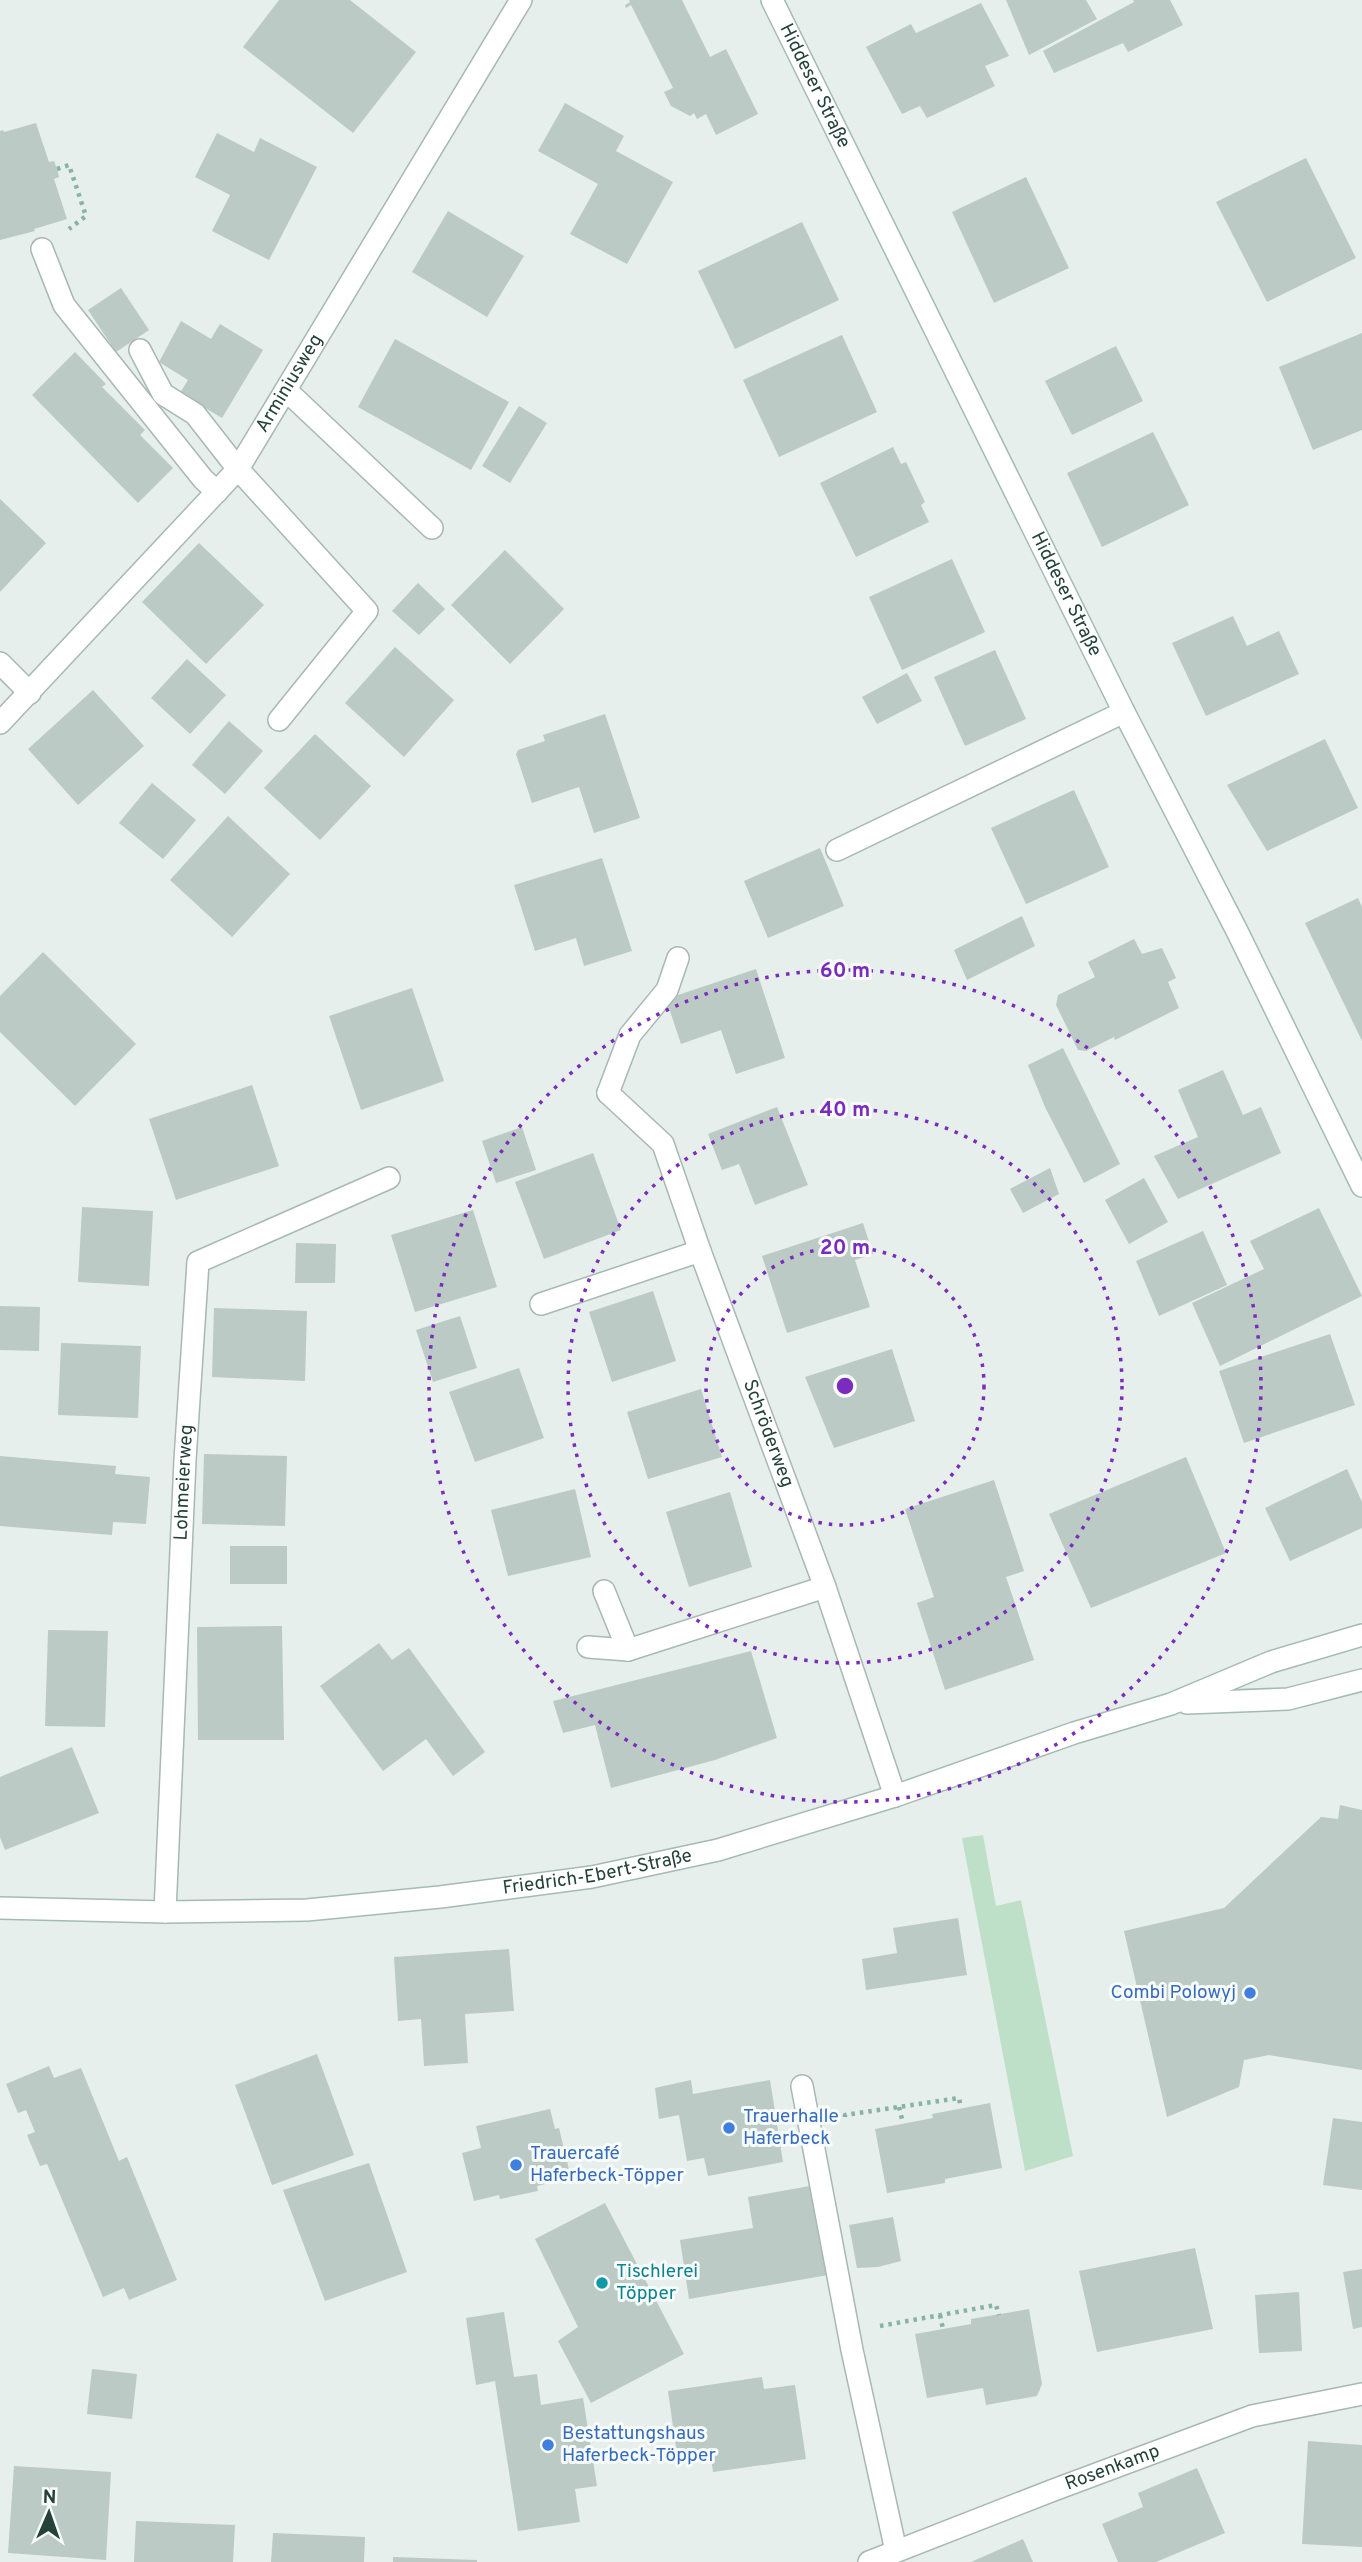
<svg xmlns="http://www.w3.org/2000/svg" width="1362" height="2562" font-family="Overpass,sans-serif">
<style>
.green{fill:#bfe0c8}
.building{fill:#bbcac4}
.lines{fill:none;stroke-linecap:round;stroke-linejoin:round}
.lane-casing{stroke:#a8b8b2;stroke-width:24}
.street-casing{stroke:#a8b8b2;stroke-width:24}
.secondary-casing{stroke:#a4bbb3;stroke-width:24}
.path{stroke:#86b3a5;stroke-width:4.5;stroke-dasharray:3.5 5;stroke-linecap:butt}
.lane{stroke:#fff;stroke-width:21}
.street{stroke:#fff;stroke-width:21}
.secondary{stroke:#fff;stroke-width:21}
.ring{fill:none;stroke:#7b2cbf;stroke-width:3.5;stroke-dasharray:3.5 7}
.shop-dot{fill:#3f7fe0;stroke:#f7fbf9;stroke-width:2.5}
.culture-dot{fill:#0f9aa8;stroke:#f7fbf9;stroke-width:2.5}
.labels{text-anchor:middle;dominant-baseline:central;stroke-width:6;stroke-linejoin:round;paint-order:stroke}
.street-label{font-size:19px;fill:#24423a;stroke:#f7fbf9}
.shop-label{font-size:19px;fill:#366cbe;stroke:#f7fbf9;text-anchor:start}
.culture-label{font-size:19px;fill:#0d838f;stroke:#f7fbf9;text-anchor:start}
.centre{fill:#7b2cbf;stroke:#f7fbf9;stroke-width:3.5}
.ring-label{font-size:21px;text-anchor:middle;font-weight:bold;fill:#7b2cbf;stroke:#f7fbf9;stroke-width:6;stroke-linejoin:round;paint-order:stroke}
</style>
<rect width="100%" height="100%" fill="#e6efeb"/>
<polygon class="green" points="983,1835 996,1906 1021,1900 1073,2156 1025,2171 962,1838"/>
<g class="building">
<polygon points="279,0 350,0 416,52 353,133 243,47"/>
<polygon points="629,0 682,0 710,57 726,49 758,114 716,135 706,114 697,119 694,113 690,116 671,106 664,92 673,88 631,5 626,8 625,5 630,2"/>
<polygon points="1006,0 1086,0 1097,19 1029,55"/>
<polygon points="1133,0 1170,0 1183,25 1128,52 1123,43 1054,73 1043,51 1134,2"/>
<polygon points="981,3 1009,56 985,66 995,86 927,118 920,106 902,114 866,47 911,24 916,33"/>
<polygon points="565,103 624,136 616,151 673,182 627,264 570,234 598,184 538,151"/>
<polygon points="36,123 49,162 54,161 57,169 59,177 54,179 67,219 34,229 35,231 0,240 0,131 3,130 4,132"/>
<polygon points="217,133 254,152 260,138 317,167 269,260 212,231 230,195 195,177"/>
<polygon points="1306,158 1356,258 1267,302 1216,202"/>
<polygon points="1026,177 1069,268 994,303 952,212"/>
<polygon points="448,211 524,256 487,317 412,272"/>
<polygon points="802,222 839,300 735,349 698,271"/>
<polygon points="121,288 149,330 116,352 88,310"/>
<polygon points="181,321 211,339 220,324 263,350 222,418 180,393 188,380 159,362"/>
<polygon points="1362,333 1362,430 1313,450 1279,367"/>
<polygon points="842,335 877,412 779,457 743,380"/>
<polygon points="395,339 509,402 471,470 358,407"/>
<polygon points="1116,346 1143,401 1072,435 1045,381"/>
<polygon points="75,352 106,384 102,387 145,430 140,435 173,468 138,503 32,395"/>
<polygon points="519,406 547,423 510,483 482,466"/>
<polygon points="1153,432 1189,505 1102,547 1067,473"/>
<polygon points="893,447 901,464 906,462 925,502 921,505 929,522 856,557 820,483"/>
<polygon points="0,499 46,543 0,592"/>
<polygon points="199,543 264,605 206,664 142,602"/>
<polygon points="505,550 564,609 510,664 451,605"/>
<polygon points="952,559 985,632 902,670 869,597"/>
<polygon points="418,583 445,609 419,635 392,611"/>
<polygon points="1233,616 1247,646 1279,631 1299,674 1206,716 1172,643"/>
<polygon points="395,647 454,700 404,757 345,703"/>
<polygon points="995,650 1026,719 965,746 934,677"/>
<polygon points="187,659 226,695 190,734 151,698"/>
<polygon points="907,673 922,701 877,724 862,697"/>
<polygon points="93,690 144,746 78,805 28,749"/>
<polygon points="605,714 640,818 594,833 579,787 532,803 516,754 518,750 545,741 543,735"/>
<polygon points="229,721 263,751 225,794 192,765"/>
<polygon points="315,734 371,786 320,840 264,788"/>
<polygon points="1325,739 1358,808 1267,851 1227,785"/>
<polygon points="152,783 196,820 163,859 119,823"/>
<polygon points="1074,790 1109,867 1026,904 991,828"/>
<polygon points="228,816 290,874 232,937 170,880"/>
<polygon points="820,848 844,906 768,938 744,881"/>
<polygon points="602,858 632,951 584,966 576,938 535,951 514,885"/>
<polygon points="1358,898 1362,907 1362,1041 1305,923"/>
<polygon points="1022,916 1035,946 967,980 954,950"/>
<polygon points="1134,939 1142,954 1162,948 1176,978 1168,982 1179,1008 1115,1040 1114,1037 1086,1051 1078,1050 1056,1005 1058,995 1095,977 1088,962"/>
<polygon points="43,952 136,1044 75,1106 0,1032 0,996"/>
<polygon points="756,969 785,1058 736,1074 721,1030 681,1044 666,999"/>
<polygon points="412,988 444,1081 361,1110 329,1016"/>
<polygon points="1063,1048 1120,1164 1084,1183 1045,1107 1028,1065"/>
<polygon points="1223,1070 1243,1115 1261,1107 1281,1153 1178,1199 1154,1156 1198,1137 1178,1090"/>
<polygon points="252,1085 279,1166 176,1200 149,1119"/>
<polygon points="777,1107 808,1185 755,1205 739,1164 722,1170 708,1134"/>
<polygon points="522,1127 536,1170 496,1183 482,1141"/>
<polygon points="593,1153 621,1230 544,1259 515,1182"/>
<polygon points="1050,1168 1059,1194 1023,1213 1010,1189"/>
<polygon points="1144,1178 1168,1222 1129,1244 1105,1200"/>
<polygon points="82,1207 153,1211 149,1286 78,1282"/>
<polygon points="1319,1208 1362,1296 1220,1366 1192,1303 1264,1269 1250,1241"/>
<polygon points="473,1210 497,1287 415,1312 391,1235"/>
<polygon points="863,1223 873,1254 855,1260 870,1307 787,1333 762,1256"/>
<polygon points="1203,1231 1227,1285 1159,1316 1136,1261"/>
<polygon points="296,1243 336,1244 335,1283 295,1283"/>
<polygon points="653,1291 676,1361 612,1382 589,1312"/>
<polygon points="0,1306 40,1307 39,1351 0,1350"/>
<polygon points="214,1308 307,1311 305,1381 212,1377"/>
<polygon points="460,1316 477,1368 433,1382 416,1330"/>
<polygon points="1330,1334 1355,1405 1244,1443 1219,1371"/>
<polygon points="61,1343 141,1346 138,1418 58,1415"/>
<polygon points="892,1349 915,1421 834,1448 805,1377"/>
<polygon points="519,1368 544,1438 475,1462 449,1392"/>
<polygon points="701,1389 722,1457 648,1479 627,1412"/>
<polygon points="204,1454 287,1456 285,1526 202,1524"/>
<polygon points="0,1456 116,1466 115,1474 150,1477 146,1524 113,1522 112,1535 0,1526"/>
<polygon points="1186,1457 1226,1553 1091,1608 1049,1514"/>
<polygon points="1347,1469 1362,1502 1362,1528 1290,1561 1265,1508"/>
<polygon points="994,1480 1024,1571 1006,1577 1034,1660 945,1690 917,1603 934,1597 905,1509"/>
<polygon points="575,1489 591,1557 508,1576 491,1510"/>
<polygon points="730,1492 752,1567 689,1587 666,1512"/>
<rect x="230" y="1546" width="57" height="38"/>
<polygon points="282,1626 284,1740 198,1740 197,1627"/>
<polygon points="48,1630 108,1631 105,1727 45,1726"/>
<polygon points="379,1643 392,1660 409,1648 485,1752 453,1776 426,1739 383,1771 320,1686"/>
<polygon points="751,1651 777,1738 715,1760 611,1788 595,1725 563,1733 553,1701"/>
<polygon points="72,1747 99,1813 5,1850 0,1837 0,1777"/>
<polygon points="1340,1805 1362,1810 1362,2070 1269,2055 1244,2060 1239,2087 1167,2117 1124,1931 1224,1908 1321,1817 1338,1819"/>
<polygon points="958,1918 967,1975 866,1990 862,1959 897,1953 893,1928"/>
<polygon points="509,1949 514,2011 465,2014 468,2063 424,2066 421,2019 398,2021 394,1957"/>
<polygon points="317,2054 354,2155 272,2185 235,2085"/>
<polygon points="49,2066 54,2078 81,2068 119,2161 127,2157 177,2280 129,2300 124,2288 103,2297 47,2164 40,2166 27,2135 35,2132 26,2110 18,2113 6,2084"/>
<polygon points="691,2080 693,2094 770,2080 783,2162 708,2176 704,2158 687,2161 679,2115 659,2119 655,2088"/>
<polygon points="990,2103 1002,2168 945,2179 945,2183 887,2193 875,2129 933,2118 932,2114"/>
<polygon points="550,2109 555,2129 559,2128 571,2178 537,2186 538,2191 500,2199 499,2195 474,2201 462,2153 481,2148 476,2126"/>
<polygon points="1333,2118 1362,2122 1362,2190 1323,2185"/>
<polygon points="369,2163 407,2272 325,2301 283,2190"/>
<polygon points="810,2186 815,2216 823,2215 834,2274 689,2299 680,2240 753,2228 748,2197"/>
<polygon points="605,2203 684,2354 591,2403 558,2341 578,2327 535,2239"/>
<polygon points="893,2217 901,2261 878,2267 857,2268 849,2225"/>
<polygon points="1195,2248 1213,2329 1097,2352 1079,2271"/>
<polygon points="1362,2269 1362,2327 1353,2329 1343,2272"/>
<polygon points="1299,2292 1302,2351 1259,2353 1255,2295"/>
<polygon points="1029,2309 1042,2384 1037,2396 986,2405 983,2388 927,2398 915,2334 971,2324 971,2319"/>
<polygon points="504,2312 514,2377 537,2374 541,2405 583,2398 597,2486 575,2489 580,2522 518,2531 495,2381 476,2385 466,2318"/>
<polygon points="92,2369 137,2374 132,2419 87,2414"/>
<polygon points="762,2377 764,2389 795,2385 806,2459 713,2472 710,2450 677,2455 668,2391"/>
<polygon points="1308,2441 1362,2445 1362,2547 1302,2544"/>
<polygon points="14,2466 111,2472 106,2560 8,2553"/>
<polygon points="1197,2468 1225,2533 1156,2562 1118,2562 1102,2524 1143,2507 1138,2493"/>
<polygon points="136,2521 235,2525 233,2562 134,2562"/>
<polygon points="273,2533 365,2537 364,2562 271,2562"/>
<polygon points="1023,2539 1033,2562 971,2562"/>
<polygon points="393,2557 477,2560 477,2562 393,2562"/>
</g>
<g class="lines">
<g class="lane-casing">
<g id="lane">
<polyline points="42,249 64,305 203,479 217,492"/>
<polyline points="140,350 163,394 195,414 238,469 367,611 279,720"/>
<polyline points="287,391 432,528"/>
<polyline points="0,663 30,693"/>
<polyline points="837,850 1124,712"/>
<polyline points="608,1093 630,1035 667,990 678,958"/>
<polyline points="541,1304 700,1251"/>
<polyline points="604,1591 628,1650"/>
<polyline points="588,1647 628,1650 825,1587"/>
<polyline points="802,2086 852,2350 896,2551"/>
</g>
</g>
<g class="street-casing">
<g id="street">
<path id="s1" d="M0,723L238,469L521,0"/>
<path id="s2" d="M608,1093L663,1144L700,1251L825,1587L895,1796"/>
<path id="s3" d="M165,1912L185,1460L198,1262L389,1178"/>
<path id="s4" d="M869,2562L1051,2491L1252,2416L1362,2394"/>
</g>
</g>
<g class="secondary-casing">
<g id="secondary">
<path id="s5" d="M772,0L1124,712L1237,931L1362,1186"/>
<polyline points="1187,1703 1288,1699 1362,1680"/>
<path id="s6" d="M0,1908L165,1912L307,1910L440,1897L592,1877L718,1850L895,1796L1074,1733L1171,1704L1271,1662L1362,1635"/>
</g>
</g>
<g class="path">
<polyline points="57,169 69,165 86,216 69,229"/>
<polyline points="899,2107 903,2123"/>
<polyline points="845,2117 845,2115 959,2098 961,2108"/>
<polyline points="940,2315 943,2329"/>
<polyline points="880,2326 996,2305 999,2315"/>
</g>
<use href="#lane" class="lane"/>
<use href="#street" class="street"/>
<use href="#secondary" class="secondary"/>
</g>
<g class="ring">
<circle cx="845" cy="1386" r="139"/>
<circle cx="845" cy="1386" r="277"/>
<circle cx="845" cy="1386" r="416"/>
</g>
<g class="shop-dot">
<circle cx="1250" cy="1993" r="7"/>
<circle cx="729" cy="2128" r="7"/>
<circle cx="516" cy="2165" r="7"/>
<circle cx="548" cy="2445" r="7"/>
</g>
<circle class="culture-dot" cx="602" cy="2283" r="7"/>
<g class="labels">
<g class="street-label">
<text stroke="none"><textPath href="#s5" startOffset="96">Hiddeser Straße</textPath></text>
<text stroke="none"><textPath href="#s1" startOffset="448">Arminiusweg</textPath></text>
<text stroke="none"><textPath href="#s5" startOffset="663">Hiddeser Straße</textPath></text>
<text stroke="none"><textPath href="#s2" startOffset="383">Schröderweg</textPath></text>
<text stroke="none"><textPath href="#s3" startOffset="430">Lohmeierweg</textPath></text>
<text stroke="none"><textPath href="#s6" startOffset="600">Friedrich-Ebert-Straße</textPath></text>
<text stroke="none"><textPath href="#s4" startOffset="261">Rosenkamp</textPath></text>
</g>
<g class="shop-label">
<text x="1236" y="1993" text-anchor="end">Combi Polowyj</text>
<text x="743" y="2117">Trauerhalle<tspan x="743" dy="22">Haferbeck</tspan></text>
<text x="530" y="2154">Trauercafé<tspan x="530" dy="22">Haferbeck-Töpper</tspan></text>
<text x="562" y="2434">Bestattungshaus<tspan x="562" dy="22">Haferbeck-Töpper</tspan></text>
</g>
<g class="culture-label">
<text x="616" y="2272">Tischlerei<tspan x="616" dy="22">Töpper</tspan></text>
</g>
</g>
<circle cx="845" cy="1386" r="10" class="centre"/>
<g class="ring-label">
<text x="845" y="977">60 m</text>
<text x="845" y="1116">40 m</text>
<text x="845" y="1254">20 m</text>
</g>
<g transform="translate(49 2513) rotate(2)" stroke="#f7fbf9" stroke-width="5" paint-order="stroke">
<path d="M0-5L12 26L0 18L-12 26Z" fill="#24423a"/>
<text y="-10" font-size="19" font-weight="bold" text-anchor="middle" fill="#24423a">N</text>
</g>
</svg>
